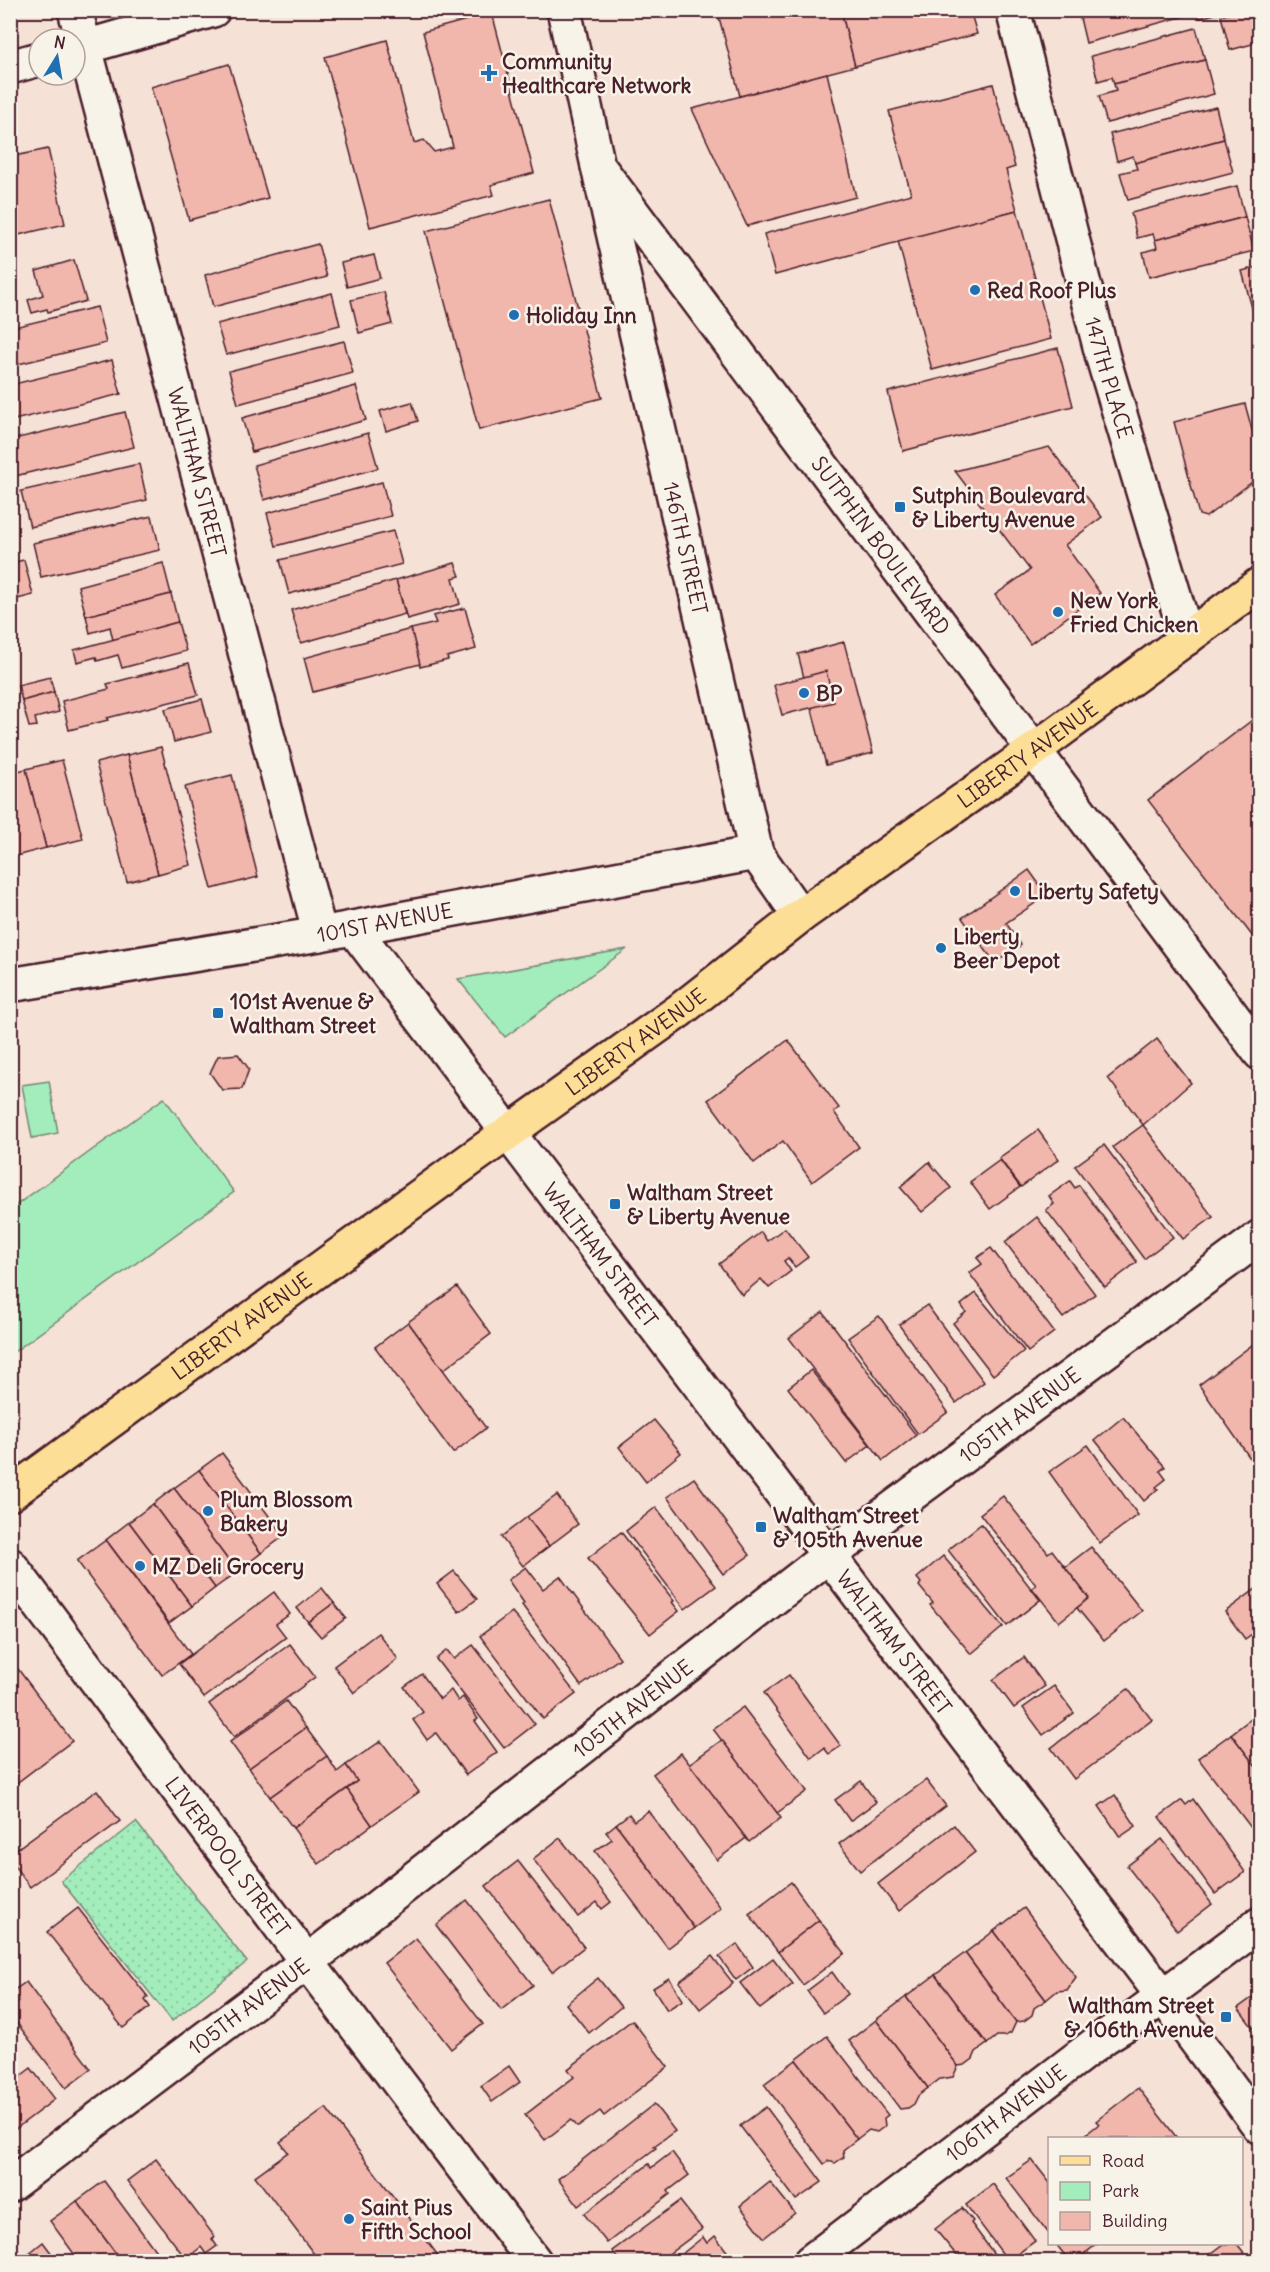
<svg xmlns="http://www.w3.org/2000/svg" width="1270" height="2272" font-family="Delius,sans-serif">
<style>
.grass{fill:url(#grass-dots);stroke:#768674;stroke-width:1.5}
.park{fill:#a3edbc;stroke:#768674;stroke-width:1.5}
.building{fill:#f1b6ac;stroke:#4a1f2b;stroke-width:1.5}
.lines{fill:none;stroke-linecap:round;stroke-linejoin:round}
.minor-casing{stroke:#4a1f2b;stroke-width:38}
.secondary-casing{stroke:#4a1f2b;stroke-width:38}
.primary-casing{stroke:#4a1f2b;stroke-width:38}
.minor{stroke:#f7f3e8;stroke-width:33}
.secondary{stroke:#f7f3e8;stroke-width:33}
.primary{stroke:#fcde96;stroke-width:33}
.poi-dot{fill:#1f6fb2;stroke:#f7f3e8;stroke-width:2}
.labels{text-anchor:middle;dominant-baseline:central;stroke-width:5;stroke-linejoin:round;paint-order:stroke}
.poi-label{font-size:21px;font-weight:bold;fill:#4a1f2b;stroke:#f7f3e8;text-anchor:start}
.street-label{font-size:21px;fill:#4a1f2b;stroke:#f7f3e8}
</style>
<defs>
<pattern id="grass-dots" width="8" height="8" patternUnits="userSpaceOnUse" patternTransform="scale(1.5)"><rect width="8" height="8" fill="#a3edbc"/><path d="M2 2h.1M6 6h.1" fill="none" stroke="#8ecba2" stroke-width="1.8" stroke-linecap="round"/></pattern>
</defs>
<rect width="100%" height="100%" fill="#f5e1d6"/>
<filter id="ink" filterUnits="userSpaceOnUse"><feTurbulence type="fractalNoise" baseFrequency=".0167" numOctaves="2"/><feDisplacementMap in="SourceGraphic" scale="12" xChannelSelector="R" yChannelSelector="G"/><feConvolveMatrix kernelMatrix="1 2 1 2 8 2 1 2 1" color-interpolation-filters="sRGB"/></filter>
<g filter="url(#ink)">
<polygon class="grass" points="136,1822 247,1962 172,2021 61,1881"/>
<g class="park">
<polygon points="627,949 505,1037 458,979"/>
<polygon points="49,1081 58,1133 32,1138 22,1085"/>
<polygon points="164,1098 234,1192 11,1354 11,1209"/>
</g>
<g class="building">
<polygon points="717,10 841,10 855,66 740,96"/>
<polygon points="841,10 970,10 977,34 855,66"/>
<polygon points="1094,10 1191,10 1192,14 1086,43 1080,18 1095,14"/>
<polygon points="1191,10 1230,10 1200,18 1198,13 1192,14"/>
<polygon points="1241,10 1255,10 1260,27 1260,42 1230,50 1221,16"/>
<polygon points="492,13 534,173 491,185 494,195 370,227 325,57 387,40 414,143 424,140 434,152 453,147 423,32"/>
<polygon points="1196,28 1205,60 1114,84 1112,77 1098,81 1091,56"/>
<polygon points="1205,60 1214,94 1107,123 1099,96 1116,91 1114,84"/>
<polygon points="229,64 268,198 189,220 151,87"/>
<polygon points="827,73 856,197 747,226 692,109"/>
<polygon points="993,84 1015,167 1006,170 1017,210 775,275 764,234 911,194 889,111"/>
<polygon points="1216,107 1224,139 1135,163 1133,156 1117,161 1110,134"/>
<polygon points="1224,139 1233,172 1128,200 1120,173 1137,169 1135,163"/>
<polygon points="48,149 65,224 14,236 10,222 10,157"/>
<polygon points="1237,186 1245,217 1155,240 1153,234 1137,238 1131,213"/>
<polygon points="549,199 602,398 479,430 426,231"/>
<polygon points="1017,210 1051,339 932,370 898,241"/>
<polygon points="1245,217 1254,251 1149,277 1143,252 1157,248 1155,240"/>
<polygon points="318,244 327,277 213,307 205,275"/>
<polygon points="374,255 380,278 347,287 341,263"/>
<polygon points="74,260 86,301 48,312 47,309 32,313 28,300 43,295 36,271"/>
<polygon points="1260,266 1260,322 1256,323 1242,271"/>
<polygon points="384,292 392,324 359,333 351,300"/>
<polygon points="332,293 340,325 226,355 217,324"/>
<polygon points="97,307 106,343 10,366 10,328"/>
<polygon points="344,341 353,373 238,404 229,371"/>
<polygon points="1058,348 1073,406 903,451 888,392"/>
<polygon points="112,360 121,394 10,421 10,385"/>
<polygon points="356,386 366,420 252,452 242,418"/>
<polygon points="412,402 418,421 386,431 380,411"/>
<polygon points="1245,404 1260,459 1260,476 1206,517 1199,515 1174,422"/>
<polygon points="125,412 134,447 15,476 10,457 10,440"/>
<polygon points="368,433 378,468 264,500 254,465"/>
<polygon points="1049,447 1102,517 1065,545 1100,593 1030,644 995,595 1030,570 955,471"/>
<polygon points="139,464 147,500 30,527 21,491"/>
<polygon points="382,482 391,516 276,546 267,513"/>
<polygon points="152,516 160,550 41,577 33,543"/>
<polygon points="393,531 402,564 289,594 280,560"/>
<polygon points="24,560 33,595 10,601 10,563"/>
<polygon points="163,563 171,594 86,616 78,586"/>
<polygon points="455,563 460,576 453,578 460,604 407,619 396,580"/>
<polygon points="396,580 405,614 301,643 291,610"/>
<polygon points="171,594 178,622 113,640 110,627 90,633 86,616"/>
<polygon points="465,608 476,649 447,657 448,660 420,667 411,629 436,623 433,616"/>
<polygon points="178,622 186,651 122,668 118,655 97,661 96,657 77,662 74,650"/>
<polygon points="411,629 420,664 313,692 304,658"/>
<polygon points="844,642 873,753 826,765 798,654"/>
<polygon points="189,663 198,695 107,718 108,720 69,730 62,701 109,689 107,684"/>
<polygon points="826,671 834,702 782,715 774,685"/>
<polygon points="50,677 54,692 22,701 18,685"/>
<polygon points="54,692 59,712 35,718 37,726 29,727 22,701"/>
<polygon points="202,699 211,732 174,742 165,709"/>
<polygon points="1260,714 1260,946 1148,800"/>
<polygon points="161,747 191,865 158,874 127,755"/>
<polygon points="127,755 158,874 127,882 96,763"/>
<polygon points="62,760 83,839 46,848 26,769"/>
<polygon points="26,769 46,848 12,857 10,773"/>
<polygon points="232,775 258,877 212,889 185,787"/>
<polygon points="1029,870 1047,895 1006,923 1021,945 995,963 962,918"/>
<polygon points="1157,1039 1191,1083 1143,1125 1108,1078"/>
<polygon points="788,1040 839,1108 834,1112 859,1147 812,1182 783,1141 754,1163 708,1100"/>
<polygon points="238,1054 249,1069 242,1089 222,1090 210,1073 218,1056"/>
<polygon points="1143,1125 1213,1217 1183,1239 1113,1147"/>
<polygon points="1038,1130 1059,1159 1021,1187 999,1158"/>
<polygon points="1104,1145 1173,1237 1144,1259 1075,1166"/>
<polygon points="1000,1160 1020,1187 990,1209 970,1182"/>
<polygon points="929,1162 951,1188 922,1212 900,1187"/>
<polygon points="1070,1181 1075,1188 1079,1185 1137,1262 1105,1287 1046,1210 1054,1204 1049,1196"/>
<polygon points="1037,1217 1095,1294 1063,1318 1005,1242"/>
<polygon points="785,1228 808,1257 795,1267 788,1258 784,1261 791,1271 769,1288 761,1279 742,1295 719,1264 761,1232 767,1241"/>
<polygon points="991,1248 1054,1332 1028,1352 969,1273 982,1264 977,1258"/>
<polygon points="457,1287 491,1334 443,1370 408,1322"/>
<polygon points="976,1293 1024,1351 993,1375 953,1323 966,1312 961,1305"/>
<polygon points="927,1305 984,1382 956,1403 899,1325"/>
<polygon points="823,1312 916,1435 883,1461 789,1338"/>
<polygon points="879,1316 948,1412 918,1434 848,1338"/>
<polygon points="408,1322 486,1428 453,1453 375,1347"/>
<polygon points="1260,1339 1260,1468 1252,1461 1199,1385"/>
<polygon points="811,1370 870,1445 846,1463 788,1388"/>
<polygon points="1123,1417 1165,1467 1160,1471 1166,1479 1156,1487 1158,1489 1144,1501 1095,1440"/>
<polygon points="654,1420 681,1453 646,1482 619,1447"/>
<polygon points="1088,1445 1138,1515 1100,1543 1049,1472"/>
<polygon points="222,1453 284,1536 261,1553 199,1470"/>
<polygon points="199,1470 261,1553 237,1572 174,1488"/>
<polygon points="694,1478 750,1555 723,1574 667,1497"/>
<polygon points="174,1488 237,1572 215,1588 153,1504"/>
<polygon points="557,1495 578,1524 549,1546 527,1517"/>
<polygon points="1003,1496 1048,1553 1052,1550 1089,1598 1059,1622 1032,1588 1036,1585 980,1514"/>
<polygon points="153,1504 215,1588 192,1606 129,1522"/>
<polygon points="656,1507 716,1586 685,1609 626,1531"/>
<polygon points="527,1517 549,1546 523,1566 501,1537"/>
<polygon points="129,1522 192,1606 169,1623 106,1540"/>
<polygon points="981,1524 1040,1600 1007,1626 948,1550"/>
<polygon points="621,1532 674,1601 672,1602 679,1611 650,1634 588,1558"/>
<polygon points="106,1540 191,1654 162,1675 77,1561"/>
<polygon points="1091,1547 1142,1611 1104,1641 1077,1608 1089,1598 1065,1567"/>
<polygon points="943,1556 1003,1627 971,1654 930,1605 933,1603 919,1586 921,1583 917,1578"/>
<polygon points="526,1567 543,1589 560,1576 620,1658 581,1686 522,1605 524,1603 508,1580"/>
<polygon points="454,1571 477,1599 459,1612 437,1584"/>
<polygon points="1260,1586 1260,1628 1245,1639 1225,1612"/>
<polygon points="322,1588 334,1603 308,1622 297,1608"/>
<polygon points="274,1592 290,1614 276,1624 286,1637 204,1698 179,1664"/>
<polygon points="334,1603 346,1618 321,1637 308,1622"/>
<polygon points="512,1612 576,1694 543,1719 480,1636"/>
<polygon points="378,1633 398,1659 354,1693 334,1666"/>
<polygon points="290,1644 315,1677 234,1737 209,1704"/>
<polygon points="473,1645 535,1724 504,1748 436,1659 447,1650 454,1659"/>
<polygon points="1024,1657 1045,1686 1014,1708 993,1680"/>
<polygon points="18,1669 72,1741 10,1788 10,1675"/>
<polygon points="422,1674 440,1699 451,1690 458,1701 463,1697 478,1719 475,1721 497,1752 466,1775 436,1733 427,1740 413,1720 423,1712 404,1687"/>
<polygon points="789,1675 841,1746 829,1754 824,1748 811,1758 764,1693"/>
<polygon points="1054,1686 1074,1713 1043,1735 1023,1708"/>
<polygon points="1128,1689 1152,1720 1074,1779 1051,1748"/>
<polygon points="286,1701 306,1728 249,1768 230,1742"/>
<polygon points="743,1707 807,1791 777,1813 713,1729"/>
<polygon points="1260,1712 1260,1772 1231,1734"/>
<polygon points="306,1728 327,1756 270,1797 249,1768"/>
<polygon points="1231,1734 1260,1772 1260,1829 1255,1833 1198,1758"/>
<polygon points="722,1740 781,1818 749,1842 689,1764"/>
<polygon points="381,1741 419,1792 372,1825 347,1789 357,1781 346,1765"/>
<polygon points="681,1753 746,1838 717,1860 653,1774"/>
<polygon points="327,1756 337,1772 346,1765 357,1781 293,1828 270,1797"/>
<polygon points="926,1780 946,1806 860,1871 839,1844"/>
<polygon points="861,1781 876,1802 850,1821 835,1800"/>
<polygon points="347,1789 372,1825 319,1864 293,1828"/>
<polygon points="97,1790 120,1821 30,1887 10,1860 10,1854"/>
<polygon points="1115,1795 1136,1826 1120,1837 1099,1806"/>
<polygon points="1193,1799 1245,1872 1215,1894 1159,1817 1182,1800 1186,1805"/>
<polygon points="648,1811 721,1908 694,1928 616,1824 629,1814 634,1821"/>
<polygon points="616,1824 694,1928 668,1948 595,1851 612,1839 606,1832"/>
<polygon points="954,1825 975,1852 899,1911 878,1884"/>
<polygon points="560,1838 611,1902 602,1909 597,1902 578,1917 533,1859"/>
<polygon points="1162,1839 1212,1904 1177,1931 1127,1866"/>
<polygon points="518,1861 584,1947 552,1972 486,1886"/>
<polygon points="791,1882 819,1920 778,1952 749,1914"/>
<polygon points="467,1900 533,1985 501,2010 436,1925"/>
<polygon points="78,1908 148,1997 145,2000 150,2007 123,2028 47,1932"/>
<polygon points="1024,1908 1076,1977 1067,1990 1057,1991 1046,2000 994,1931"/>
<polygon points="819,1920 845,1953 803,1985 778,1952"/>
<polygon points="994,1931 1046,2000 1034,2008 1032,2015 1024,2021 1016,2022 965,1953"/>
<polygon points="416,1938 483,2024 451,2049 384,1963"/>
<polygon points="737,1944 753,1967 736,1980 719,1957"/>
<polygon points="965,1953 1016,2022 1011,2033 1005,2036 997,2036 987,2044 935,1975"/>
<polygon points="712,1956 733,1983 700,2009 679,1982"/>
<polygon points="773,1958 793,1984 760,2009 740,1983"/>
<polygon points="832,1972 848,1994 823,2013 807,1991"/>
<polygon points="935,1975 987,2044 976,2052 973,2059 965,2065 958,2066 906,1997"/>
<polygon points="598,1978 621,2007 589,2033 566,2004"/>
<polygon points="669,1978 683,2000 667,2010 653,1988"/>
<polygon points="26,1982 91,2069 66,2088 10,2014 10,1993"/>
<polygon points="1260,1992 1260,2037 1238,2008"/>
<polygon points="906,1997 958,2066 953,2077 940,2079 928,2088 876,2020"/>
<polygon points="632,2020 668,2067 604,2116 600,2111 578,2127 571,2120 545,2140 525,2115 574,2077 568,2069"/>
<polygon points="876,2020 928,2088 918,2096 914,2104 908,2108 900,2109 849,2041"/>
<polygon points="827,2036 888,2115 884,2118 885,2126 877,2132 869,2130 857,2139 796,2060"/>
<polygon points="796,2060 857,2139 843,2150 844,2157 835,2163 828,2161 824,2164 764,2084"/>
<polygon points="509,2066 520,2082 492,2102 481,2086"/>
<polygon points="31,2068 55,2099 10,2133 10,2084"/>
<polygon points="1138,2088 1177,2138 1088,2138 1085,2135 1099,2124 1096,2121"/>
<polygon points="654,2104 675,2131 654,2146 656,2148 578,2206 558,2179"/>
<polygon points="766,2107 822,2182 796,2200 740,2126"/>
<polygon points="326,2108 443,2262 320,2262 255,2176 288,2152 280,2142"/>
<polygon points="672,2152 689,2175 668,2191 670,2194 607,2243 584,2214 649,2164 651,2168"/>
<polygon points="156,2159 215,2237 212,2239 217,2246 206,2254 201,2247 186,2259 127,2181"/>
<polygon points="1032,2160 1050,2183 1050,2235 1006,2178"/>
<polygon points="104,2181 164,2262 122,2262 77,2201"/>
<polygon points="770,2182 795,2213 764,2238 740,2206"/>
<polygon points="993,2184 1035,2241 1008,2261 966,2205"/>
<polygon points="77,2201 122,2262 80,2262 50,2221"/>
<polygon points="680,2201 702,2229 658,2262 620,2262 612,2251"/>
<polygon points="962,2208 973,2221 971,2223 1000,2262 962,2262 935,2229"/>
<polygon points="715,2236 733,2259 731,2262 672,2262 703,2237 707,2243"/>
<polygon points="43,2242 58,2262 18,2262"/>
<polygon points="1056,2244 1097,2244 1083,2255 1088,2262 1070,2262"/>
<polygon points="1224,2244 1237,2244 1251,2261 1200,2262"/>
</g>
<g class="lines">
<g class="minor-casing">
<g id="minor">
<path id="s1" d="M75,10L320,934"/>
<path id="s2" d="M1013,10L1103,358L1187,638"/>
<polyline points="75,50 213,10"/>
<polyline points="10,67 39,59"/>
<path id="s3" d="M598,166L756,853L800,916"/>
<path id="s4" d="M353,928L1163,1996L1260,2127"/>
<path id="s5" d="M10,985L320,934L756,853"/>
<path id="s6" d="M10,1565L307,1962L535,2262"/>
<path id="s7" d="M10,2185L307,1962L828,1556L1260,1237"/>
<path id="s8" d="M810,2262L1106,2036L1127,2023L1260,1924"/>
</g>
</g>
<g class="secondary-casing">
<g id="secondary">
<path id="s9" d="M564,10L598,166L1260,1053"/>
</g>
</g>
<g class="primary-casing">
<g id="primary">
<path id="s10" d="M10,1494L471,1159L679,1011L800,916L1034,750L1260,584"/>
</g>
</g>
<use href="#minor" class="minor"/>
<use href="#secondary" class="secondary"/>
<use href="#primary" class="primary"/>
</g>
</g>
<g class="poi-dot">
<path d="M486 64h6v6h6v6h-6v6h-6v-6h-6v-6h6z"/>
<circle cx="975" cy="290" r="6"/>
<circle cx="514" cy="315" r="6"/>
<rect x="894" y="501" width="12" height="12" rx="3"/>
<circle cx="1058" cy="612" r="6"/>
<circle cx="804" cy="693" r="6"/>
<circle cx="1015" cy="891" r="6"/>
<circle cx="941" cy="948" r="6"/>
<rect x="212" y="1007" width="12" height="12" rx="3"/>
<rect x="609" y="1198" width="12" height="12" rx="3"/>
<circle cx="208" cy="1511" r="6"/>
<rect x="755" y="1521" width="12" height="12" rx="3"/>
<circle cx="140" cy="1566" r="6"/>
<rect x="1220" y="2011" width="12" height="12" rx="3"/>
<circle cx="349" cy="2219" r="6"/>
</g>
<g class="labels">
<g class="poi-label">
<text x="502" y="61">Community<tspan x="502" dy="24">Healthcare Network</tspan></text>
<text x="987" y="290">Red Roof Plus</text>
<text x="526" y="315">Holiday Inn</text>
<text x="912" y="495">Sutphin Boulevard<tspan x="912" dy="24">&amp; Liberty Avenue</tspan></text>
<text x="1070" y="600">New York<tspan x="1070" dy="24">Fried Chicken</tspan></text>
<text x="816" y="693">BP</text>
<text x="1027" y="891">Liberty Safety</text>
<text x="953" y="936">Liberty<tspan x="953" dy="24">Beer Depot</tspan></text>
<text x="230" y="1001">101st Avenue &amp;<tspan x="230" dy="24">Waltham Street</tspan></text>
<text x="627" y="1192">Waltham Street<tspan x="627" dy="24">&amp; Liberty Avenue</tspan></text>
<text x="220" y="1499">Plum Blossom<tspan x="220" dy="24">Bakery</tspan></text>
<text x="773" y="1515">Waltham Street<tspan x="773" dy="24">&amp; 105th Avenue</tspan></text>
<text x="152" y="1566">MZ Deli Grocery</text>
<text x="1214" y="2005" text-anchor="end">Waltham Street<tspan x="1214" dy="24">&amp; 106th Avenue</tspan></text>
<text x="361" y="2207">Saint Pius<tspan x="361" dy="24">Fifth School</tspan></text>
</g>
<g class="street-label">
<text stroke="none"><textPath href="#s2" startOffset="380">147TH PLACE</textPath></text>
<text stroke="none"><textPath href="#s1" startOffset="478">WALTHAM STREET</textPath></text>
<text stroke="none"><textPath href="#s9" startOffset="633">SUTPHIN BOULEVARD</textPath></text>
<text stroke="none"><textPath href="#s3" startOffset="392">146TH STREET</textPath></text>
<text stroke="none"><textPath href="#s10" startOffset="1258">LIBERTY AVENUE</textPath></text>
<text stroke="none"><textPath href="#s5" startOffset="380">101ST AVENUE</textPath></text>
<text stroke="none"><textPath href="#s10" startOffset="772">LIBERTY AVENUE</textPath></text>
<text stroke="none"><textPath href="#s4" startOffset="410">WALTHAM STREET</textPath></text>
<text stroke="none"><textPath href="#s10" startOffset="286">LIBERTY AVENUE</textPath></text>
<text stroke="none"><textPath href="#s7" startOffset="1270">105TH AVENUE</textPath></text>
<text stroke="none"><textPath href="#s4" startOffset="896">WALTHAM STREET</textPath></text>
<text stroke="none"><textPath href="#s7" startOffset="784">105TH AVENUE</textPath></text>
<text stroke="none"><textPath href="#s6" startOffset="364">LIVERPOOL STREET</textPath></text>
<text stroke="none"><textPath href="#s7" startOffset="298">105TH AVENUE</textPath></text>
<text stroke="none"><textPath href="#s8" startOffset="246">106TH AVENUE</textPath></text>
</g>
</g>
<rect width="1270" height="2272" fill="none" stroke="#f7f3e8" stroke-width="36"/>
<rect x="18" y="18" width="1234" height="2236" fill="none" stroke="#4a1f2b" stroke-width="2" filter="url(#ink)"/>
<rect x="1048" y="2137" width="195" height="108" fill="#f7f3e8" stroke="#b29e9c" stroke-width="1.5"/>
<rect x="1060" y="2156" width="30" height="9" fill="#fcde96" stroke="#b29e9c" stroke-width="1.5"/>
<text x="1102" y="2167" font-size="18" fill="#4a1f2b">Road</text>
<rect x="1060" y="2182" width="30" height="18" fill="#a3edbc" stroke="#b29e9c" stroke-width="1.5"/>
<text x="1102" y="2197" font-size="18" fill="#4a1f2b">Park</text>
<rect x="1060" y="2212" width="30" height="18" fill="#f1b6ac" stroke="#b29e9c" stroke-width="1.5"/>
<text x="1102" y="2227" font-size="18" fill="#4a1f2b">Building</text>
<g transform="translate(57 57) rotate(11)"><circle r="28" fill="#f7f3e8" stroke="#b29e9c" stroke-width="1.5"/>
<path d="M0-4.5L10 22L0 15L-10 22Z" fill="#1f6fb2"/>
<text y="-9" font-size="16" font-weight="bold" text-anchor="middle" fill="#4a1f2b">N</text>
</g>
</svg>
